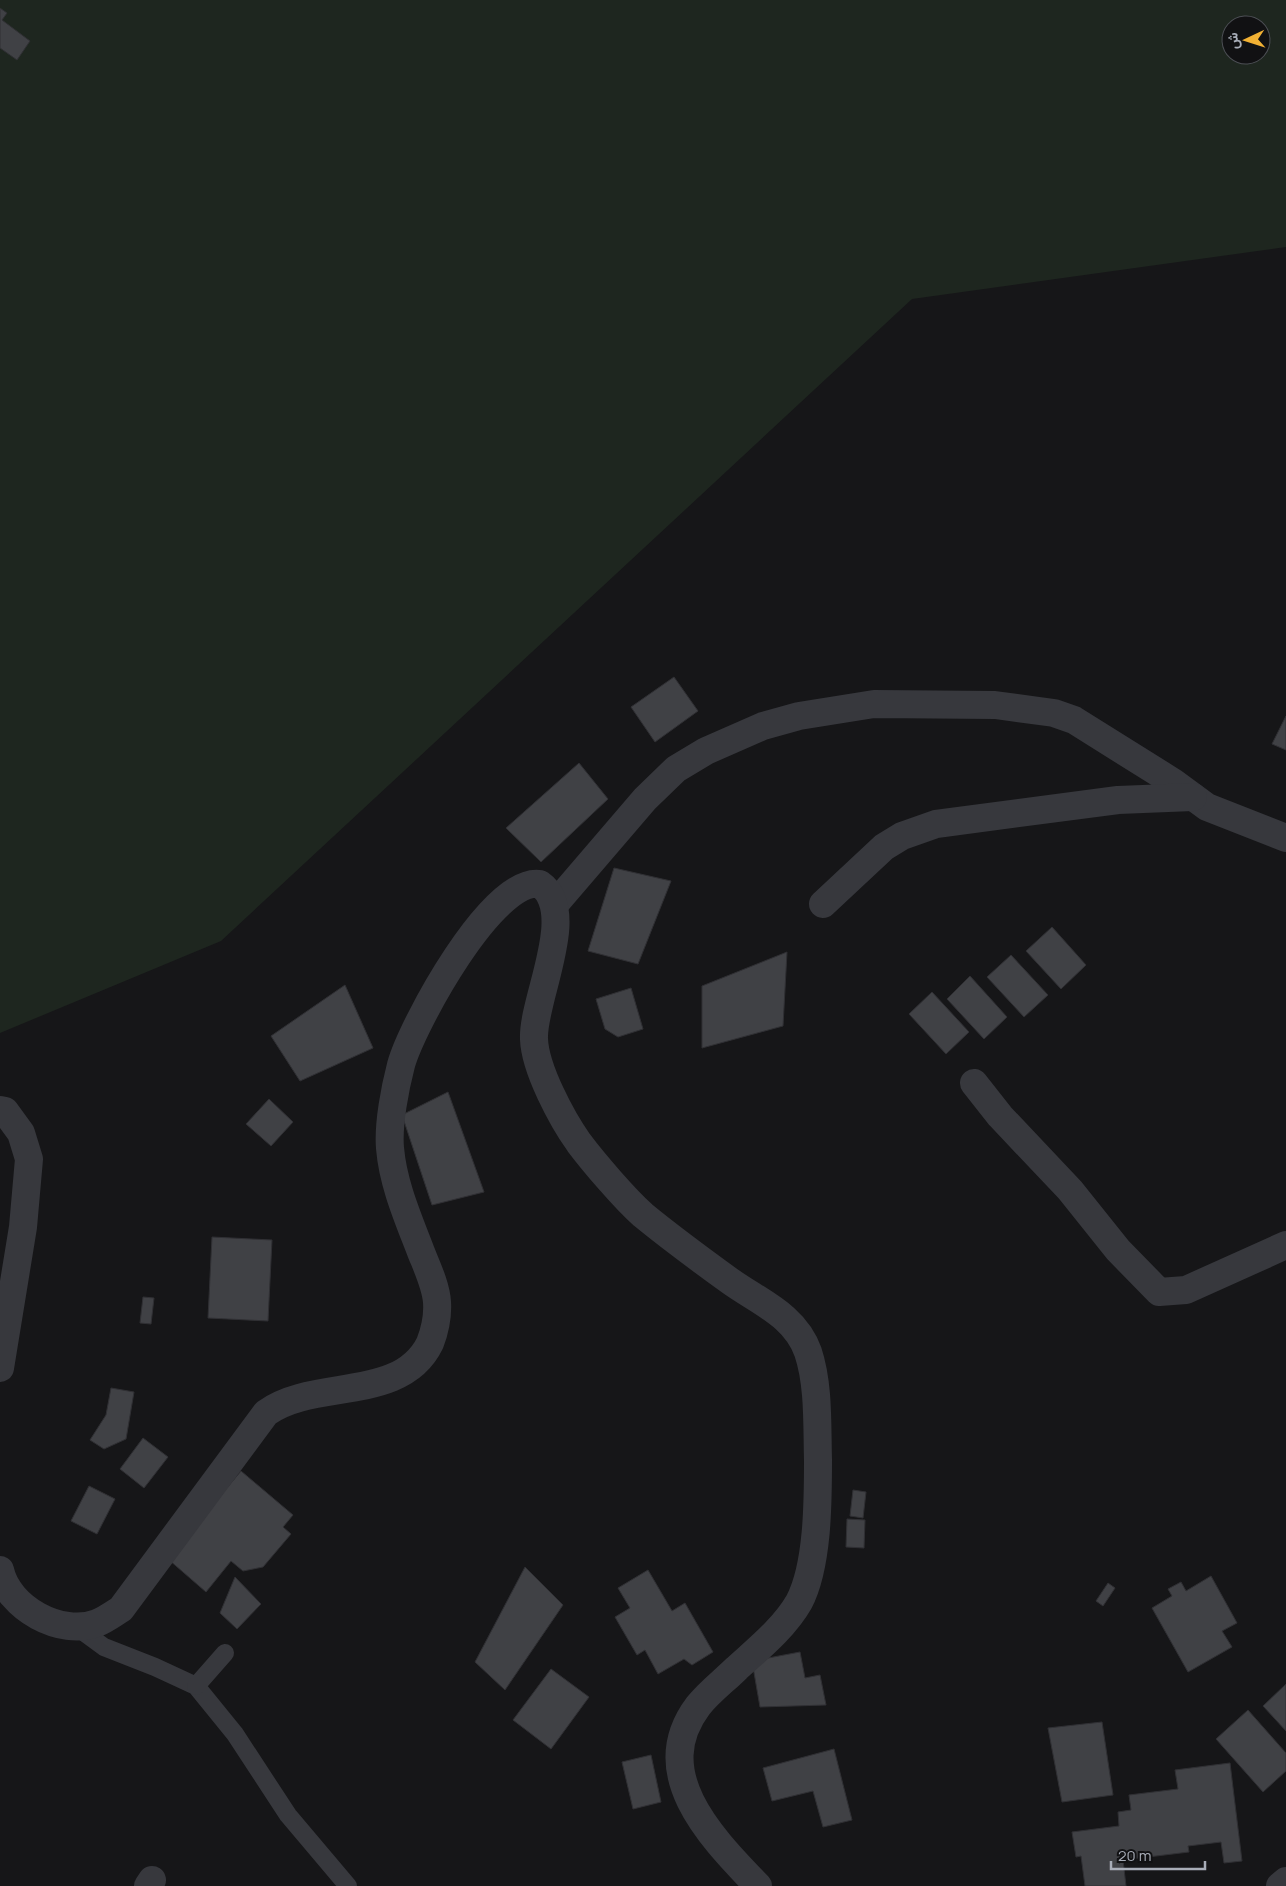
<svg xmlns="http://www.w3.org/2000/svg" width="1286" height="1886" font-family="Manrope,Vazirmatn,sans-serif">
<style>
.green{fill:#1e261f;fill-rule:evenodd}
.building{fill:#404145;stroke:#303034}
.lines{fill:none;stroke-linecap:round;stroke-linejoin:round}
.lane{stroke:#37383d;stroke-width:18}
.street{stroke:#37383d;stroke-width:28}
</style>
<rect width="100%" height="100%" fill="#161618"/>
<path class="green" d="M0,0H1286V247L912,299L221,941L0,1033ZM1231,25H1261V55H1231Z"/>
<g class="building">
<polygon points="0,8 7,13 2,20 30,41 17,60 0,48"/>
<polygon points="674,677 698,711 655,742 631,707"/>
<polygon points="1286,716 1286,750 1272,744"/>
<polygon points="579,763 608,799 541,862 506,828"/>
<polygon points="614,868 671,881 638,964 588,951"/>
<polygon points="1052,927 1086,965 1061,989 1026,951"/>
<polygon points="787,952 783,1026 702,1048 702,986"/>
<polygon points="1011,955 1048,995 1024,1017 987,977"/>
<polygon points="970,976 1007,1017 984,1039 947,999"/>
<polygon points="345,985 373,1048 300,1081 271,1036"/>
<polygon points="631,988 643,1029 618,1037 605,1029 596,999"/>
<polygon points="932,992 969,1032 946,1054 909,1014"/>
<polygon points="448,1092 484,1192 432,1205 402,1115"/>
<polygon points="269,1099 293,1122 271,1146 246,1124"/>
<polygon points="212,1237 272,1240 268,1321 208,1318"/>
<polygon points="143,1297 154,1298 151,1324 140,1323"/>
<polygon points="111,1388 134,1392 126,1439 104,1449 90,1440 106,1415"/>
<polygon points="143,1438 168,1457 144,1488 120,1469"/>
<polygon points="241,1471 293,1515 283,1527 291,1534 263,1567 243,1571 231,1561 206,1592 168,1559"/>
<polygon points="89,1486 115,1499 97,1534 71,1521"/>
<polygon points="853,1490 866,1492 863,1518 850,1516"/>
<polygon points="847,1519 865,1520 864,1548 846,1547"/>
<polygon points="525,1567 563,1605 505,1690 475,1662"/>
<polygon points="648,1570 672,1611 685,1603 713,1652 692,1665 684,1659 658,1674 645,1650 637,1655 615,1617 630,1608 618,1588"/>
<polygon points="1211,1576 1237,1623 1222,1631 1232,1647 1188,1672 1152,1608 1172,1596 1168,1589 1181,1582 1186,1591"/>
<polygon points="235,1577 261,1604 237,1629 220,1613"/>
<polygon points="1108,1583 1115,1588 1103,1606 1096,1601"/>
<polygon points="800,1652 805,1678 820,1675 826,1705 760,1707 752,1661"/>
<polygon points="551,1669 589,1697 551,1749 513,1720"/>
<polygon points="1286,1684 1286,1731 1263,1706"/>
<polygon points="1248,1710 1286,1753 1286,1771 1263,1792 1216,1739"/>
<polygon points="1102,1722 1113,1795 1062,1802 1048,1728"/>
<polygon points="834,1749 852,1820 823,1827 813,1791 772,1801 763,1768"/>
<polygon points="651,1755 661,1802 633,1809 622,1762"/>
<polygon points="1230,1763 1242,1861 1224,1863 1221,1842 1188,1846 1189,1852 1123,1860 1126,1886 1085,1886 1081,1856 1076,1857 1072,1832 1119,1826 1118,1812 1131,1810 1129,1795 1178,1789 1175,1770"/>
</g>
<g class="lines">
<g class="lane">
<polyline points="74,1625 104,1647 155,1667 196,1686 235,1734 288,1815 348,1886"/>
<polyline points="196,1686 225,1653"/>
</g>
<g class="street">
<polyline points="555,904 645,799 676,769 706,751 763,726 799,716 874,704 995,705 1054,713 1074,720 1173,782 1207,807 1286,838"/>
<polyline points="823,904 884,847 902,836 936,824 1118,800 1193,797"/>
<polyline points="974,1083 1000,1116 1070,1190 1118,1250 1159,1292 1186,1290 1286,1245"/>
<polyline points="0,1110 5,1111 21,1133 29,1159 23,1227 0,1368"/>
<path d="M0,1570C8,1608 61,1637 97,1623C105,1620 113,1614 121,1609L266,1413C314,1378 401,1403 430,1343C435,1330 438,1316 437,1302C436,1286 427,1267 421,1252C408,1218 393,1184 390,1148C388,1124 395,1088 401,1065C412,1025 493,876 540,884C579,912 532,1000 534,1039C535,1069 562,1119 579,1143C594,1163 625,1199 643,1215C671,1238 701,1260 730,1281C759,1302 795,1315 808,1352C819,1385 817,1426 818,1460C818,1501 818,1566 799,1602C784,1628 759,1648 737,1668C725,1680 709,1692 698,1706C647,1774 713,1839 758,1886"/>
<polyline points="148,1886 152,1880"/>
<polyline points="1280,1886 1286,1881"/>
</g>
</g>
<g transform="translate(1246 40) rotate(266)"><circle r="24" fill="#111113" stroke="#4d4f55"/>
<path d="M0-4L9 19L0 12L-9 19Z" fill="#f2b134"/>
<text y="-8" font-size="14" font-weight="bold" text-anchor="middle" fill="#a8adb8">ش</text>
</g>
<path d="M1111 1861v8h94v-8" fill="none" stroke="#a8adb8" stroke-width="2.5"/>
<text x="1118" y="1861" font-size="15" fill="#a8adb8" stroke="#111113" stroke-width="4" paint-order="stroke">20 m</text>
</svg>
